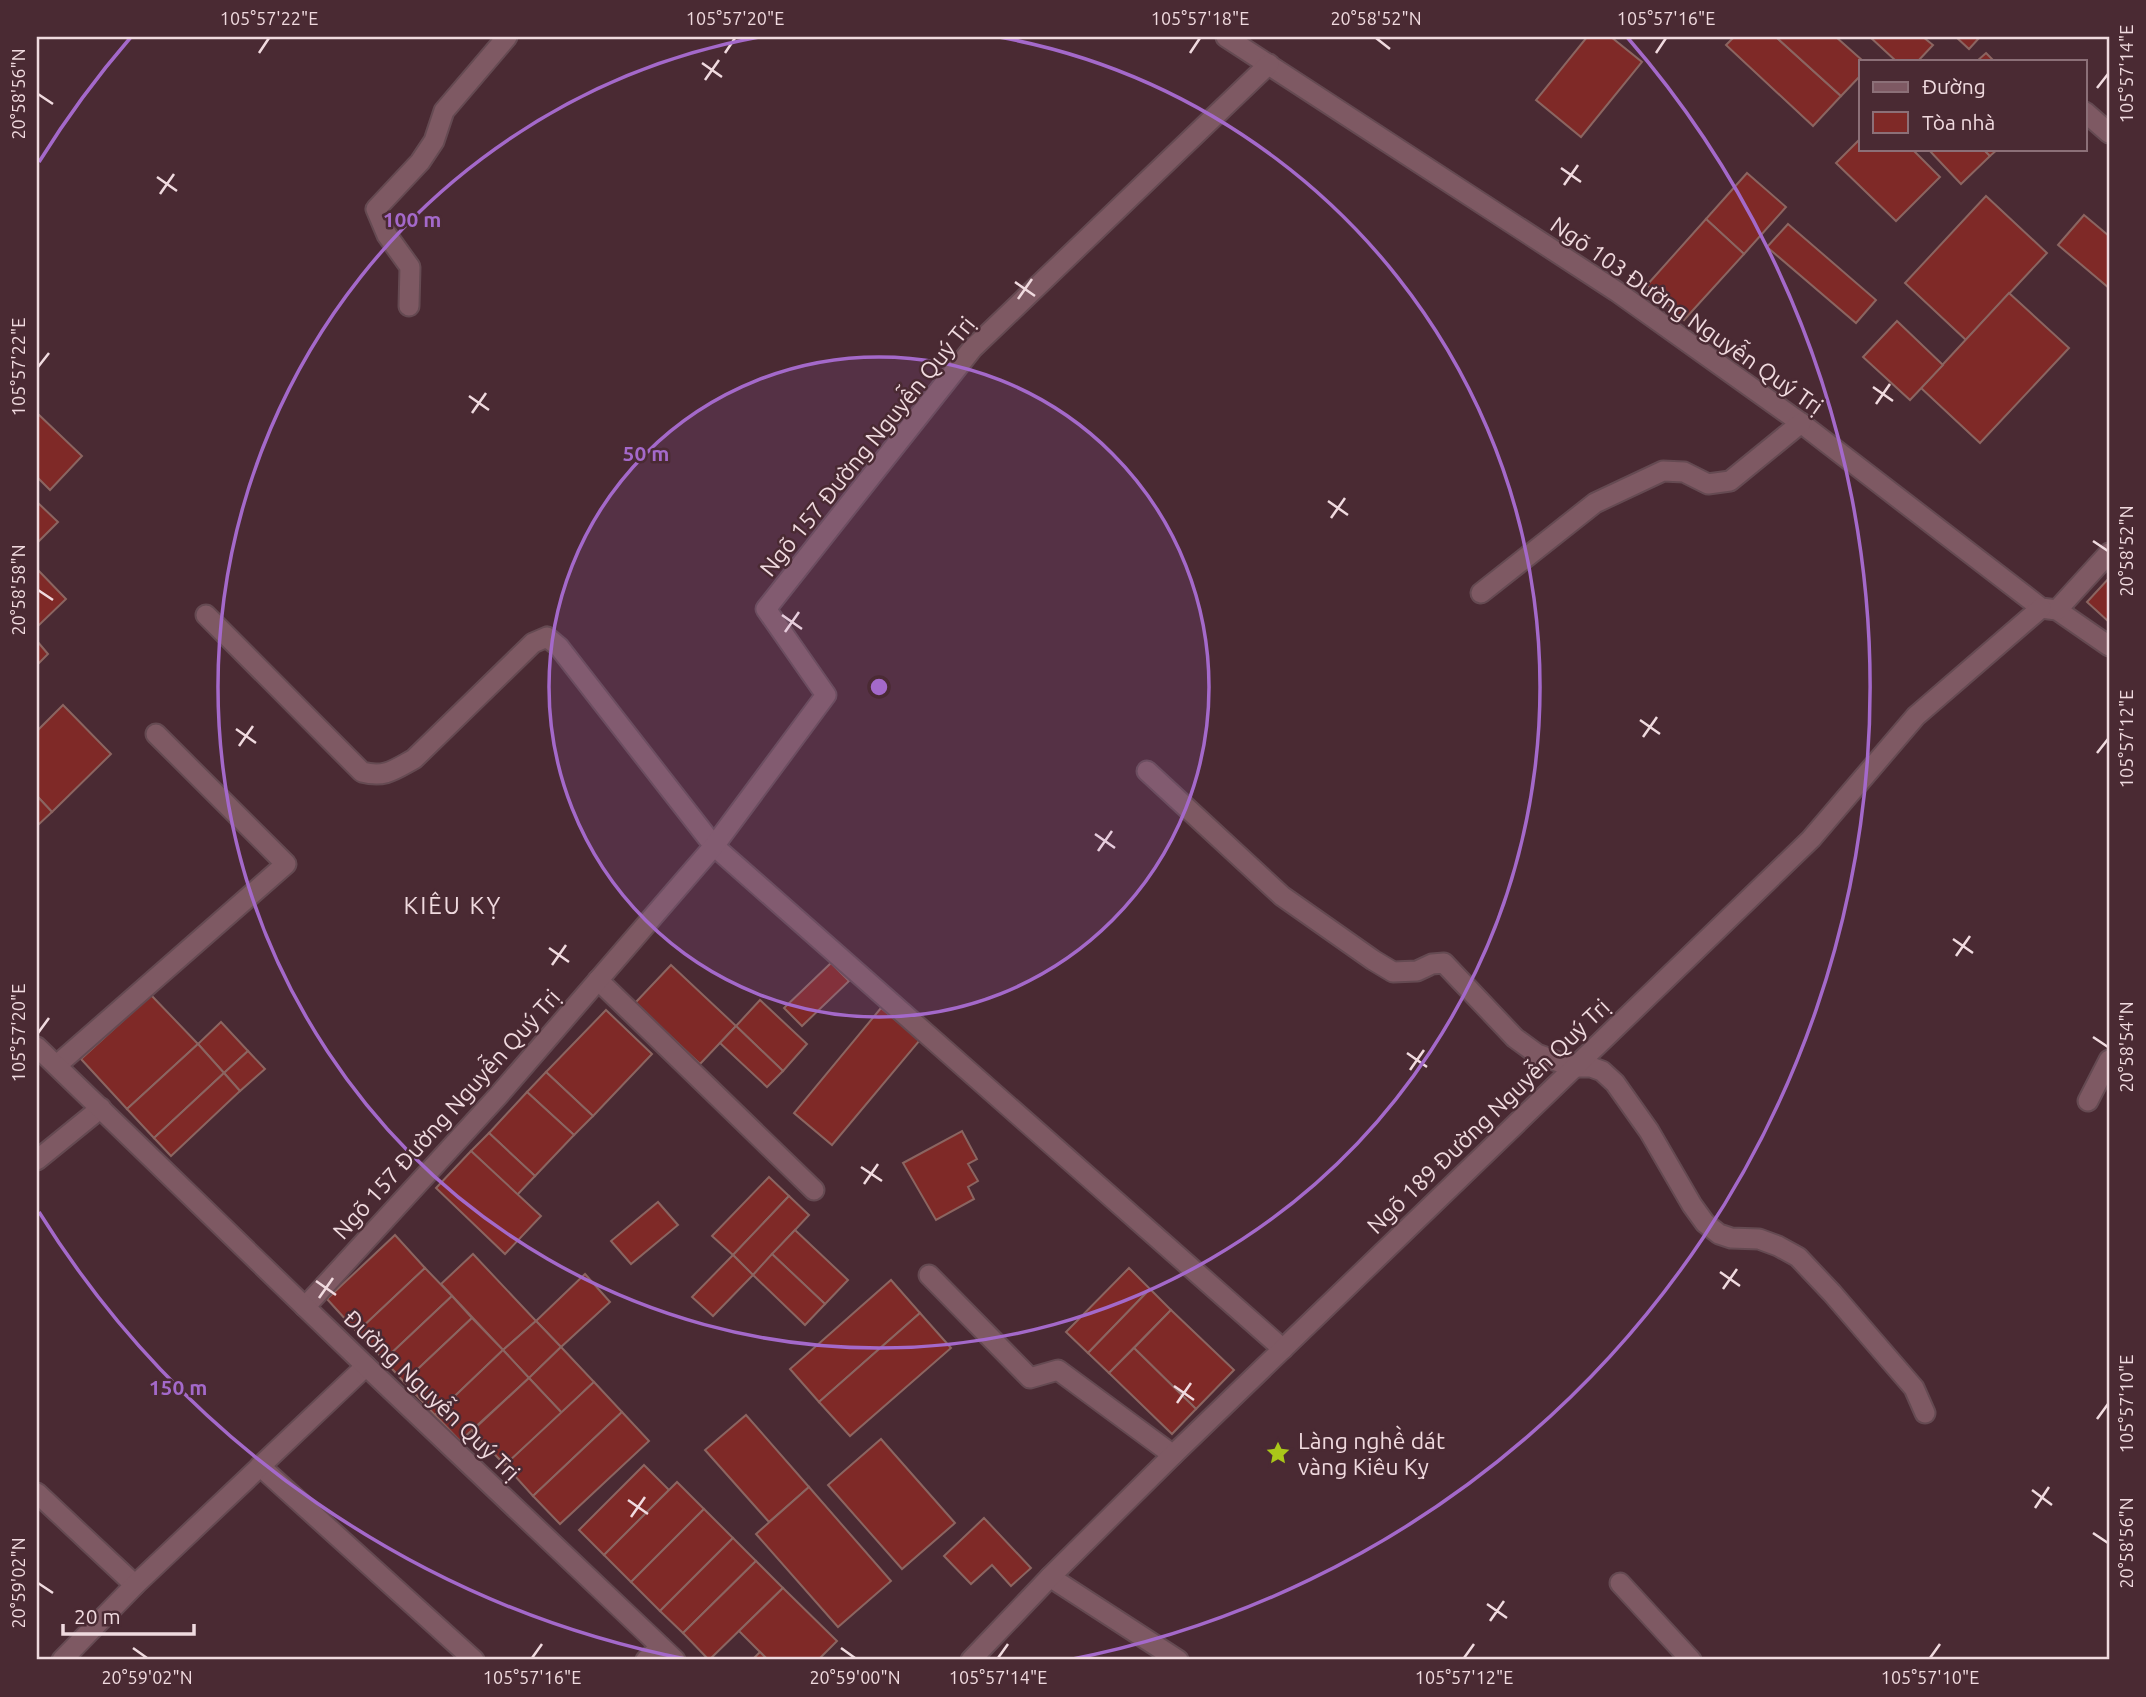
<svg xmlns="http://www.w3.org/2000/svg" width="2146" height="1697" font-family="Ubuntu,sans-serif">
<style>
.building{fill:#7f2927;stroke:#8b6561;stroke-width:2}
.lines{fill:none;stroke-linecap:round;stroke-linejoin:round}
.service-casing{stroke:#654a52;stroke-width:23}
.minor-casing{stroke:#654a52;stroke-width:23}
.tertiary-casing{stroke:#654a52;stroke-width:23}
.service{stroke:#7e5963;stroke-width:19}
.minor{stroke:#7e5963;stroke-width:19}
.tertiary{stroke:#7e5963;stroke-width:19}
.ticks{fill:none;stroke:#f0dadf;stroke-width:2.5}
.ring{fill:none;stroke:#a469ca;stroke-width:3.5}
.labels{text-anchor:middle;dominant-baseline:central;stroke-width:5;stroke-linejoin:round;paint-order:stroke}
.street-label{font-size:23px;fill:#f0dadf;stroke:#4a2a33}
.poi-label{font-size:23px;fill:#f0dadf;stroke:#4a2a33;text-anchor:start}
.neighbourhood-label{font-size:24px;letter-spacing:2px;fill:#f0dadf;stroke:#4a2a33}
.centre{fill:#a469ca;stroke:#4a2a33;stroke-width:3.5}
.ring-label{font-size:21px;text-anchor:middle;font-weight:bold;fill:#a469ca;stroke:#4a2a33;stroke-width:5;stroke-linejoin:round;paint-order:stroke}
.neatline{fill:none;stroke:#f0dadf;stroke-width:2.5}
.ticks-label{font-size:18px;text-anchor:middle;fill:#f0dadf}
</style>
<rect width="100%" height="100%" fill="#4a2a33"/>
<g class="building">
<polygon points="1587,37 1611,37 1642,62 1581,137 1536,100"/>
<polygon points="1734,37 1776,37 1841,96 1813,126 1726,45"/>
<polygon points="1776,37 1836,37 1863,61 1861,61 1861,75 1841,96"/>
<polygon points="1870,37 1923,37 1933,45 1918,61 1896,61"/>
<polygon points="1956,37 1980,37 1969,49"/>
<polygon points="1986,53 1994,61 1977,61"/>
<polygon points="1861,138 1861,149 1912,149 1940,177 1896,221 1836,163"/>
<polygon points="1928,149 1983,149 1990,156 1961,184"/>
<polygon points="1983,149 1998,149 1990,156"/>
<polygon points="1747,173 1786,207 1744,254 1706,219"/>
<polygon points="1986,196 2047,253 1966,340 1905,283"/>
<polygon points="2084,215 2109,236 2109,288 2058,245"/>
<polygon points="1706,219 1744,254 1684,320 1647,285"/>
<polygon points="1788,224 1876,300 1856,323 1767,247"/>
<polygon points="2009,293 2069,348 1980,443 1921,388"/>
<polygon points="1897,321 1943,365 1910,400 1863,357"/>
<polygon points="37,413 82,456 50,490 37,477"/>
<polygon points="37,502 58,522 37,543"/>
<polygon points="37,569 66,599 37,627"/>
<polygon points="2109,578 2109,622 2087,602"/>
<polygon points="37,641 48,654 37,665"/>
<polygon points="63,705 111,754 52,812 37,796 37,731"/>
<polygon points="37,796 52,812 37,826"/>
<polygon points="831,963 849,981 802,1026 784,1008"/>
<polygon points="671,965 736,1026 700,1064 635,1003"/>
<polygon points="151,995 198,1044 127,1109 81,1059"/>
<polygon points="760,1000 807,1044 783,1071 736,1026"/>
<polygon points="881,1008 920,1040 832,1145 794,1113"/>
<polygon points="606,1010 652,1054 593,1116 546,1072"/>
<polygon points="221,1022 248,1051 224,1073 198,1044"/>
<polygon points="736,1026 783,1071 767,1087 720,1043"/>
<polygon points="198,1044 224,1073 154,1138 127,1109"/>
<polygon points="248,1051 265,1069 240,1091 224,1073"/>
<polygon points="546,1072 593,1116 574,1135 527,1092"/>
<polygon points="224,1073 240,1091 171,1156 154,1138"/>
<polygon points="527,1092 574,1135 535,1176 489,1133"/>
<polygon points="962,1131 977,1159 968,1164 978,1181 968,1187 974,1199 936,1220 903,1163"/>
<polygon points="489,1133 535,1176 517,1195 471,1151"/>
<polygon points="471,1151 541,1216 505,1254 436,1188"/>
<polygon points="769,1177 789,1196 733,1255 712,1236"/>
<polygon points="789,1196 809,1215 753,1275 733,1255"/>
<polygon points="658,1202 678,1225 631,1264 611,1241"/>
<polygon points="795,1230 848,1280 825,1304 772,1254"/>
<polygon points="395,1235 425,1268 357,1332 327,1299"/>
<polygon points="473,1254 536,1321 503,1350 441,1284"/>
<polygon points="772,1254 825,1304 805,1325 753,1275"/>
<polygon points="733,1255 753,1275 713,1316 692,1297"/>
<polygon points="425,1268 452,1296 384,1360 357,1332"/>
<polygon points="1129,1268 1150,1289 1088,1353 1066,1332"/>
<polygon points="585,1274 610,1302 561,1347 536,1321"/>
<polygon points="891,1280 920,1313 819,1402 790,1369"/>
<polygon points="1150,1289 1171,1310 1109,1373 1088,1353"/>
<polygon points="452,1296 472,1318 404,1382 384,1360"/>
<polygon points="1171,1310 1234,1370 1196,1409 1134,1348"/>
<polygon points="920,1313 951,1348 850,1436 819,1402"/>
<polygon points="472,1318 503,1350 435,1415 404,1382"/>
<polygon points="536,1321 561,1347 529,1378 503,1350"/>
<polygon points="561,1347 594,1382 562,1413 529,1378"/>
<polygon points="1134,1348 1196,1409 1172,1434 1109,1373"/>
<polygon points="503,1350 529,1378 460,1441 435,1415"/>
<polygon points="529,1378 562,1413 505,1465 472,1431"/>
<polygon points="594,1382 622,1412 533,1496 505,1465"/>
<polygon points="622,1412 649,1441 560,1524 533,1496"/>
<polygon points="746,1415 809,1487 769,1522 705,1450"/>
<polygon points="881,1439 955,1523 902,1569 828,1485"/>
<polygon points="644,1465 669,1490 604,1555 579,1530"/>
<polygon points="677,1482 704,1509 631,1582 604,1555"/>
<polygon points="809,1487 891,1581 838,1627 756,1534"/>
<polygon points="704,1509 733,1538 660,1611 631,1582"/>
<polygon points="984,1518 1031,1568 1011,1586 992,1565 971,1584 944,1556"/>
<polygon points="733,1538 756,1561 683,1633 660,1611"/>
<polygon points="756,1561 783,1588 709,1660 683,1633"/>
<polygon points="783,1588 837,1641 818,1660 768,1660 739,1631"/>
<polygon points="760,1652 768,1660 752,1660"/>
</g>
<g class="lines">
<g class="service-casing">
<polyline id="service" points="2088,1101 2109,1060"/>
</g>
<g class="minor-casing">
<g id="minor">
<polyline points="1226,37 1616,291 1801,423 2041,608 2057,610 2109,646"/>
<polyline points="2085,112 2109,133"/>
<polyline points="409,306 410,267 387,235 376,209 420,162 434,141 444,111 507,37"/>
<polyline points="1481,593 1595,503 1663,471 1684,472 1708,484 1730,481 1801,423"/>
<polyline points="2057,610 2109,553"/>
<path d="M206,615L362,772C385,778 394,770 414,759L533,643L547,637L559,647L714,846L1283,1349"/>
<polyline points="1147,771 1282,896 1373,960 1393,972 1417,971 1432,964 1444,963 1515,1038 1537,1054 1573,1067 1591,1067 1602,1071 1615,1083 1649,1131 1692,1205 1705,1223 1719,1234 1731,1238 1759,1239 1778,1246 1798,1257 1832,1293 1914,1388 1925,1413"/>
<polyline points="598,980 814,1190"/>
<polyline points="57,1065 286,864 156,734"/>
<polyline points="37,1160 101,1108"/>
<polyline points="929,1275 1030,1378 1058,1370 1173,1455"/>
<polyline points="305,1307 498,1096 714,846 826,695 766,609 972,349 1269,64"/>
<polyline points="260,1466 474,1660"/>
<polyline points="37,1493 135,1585"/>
<polyline points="1050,1577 1178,1660"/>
<polyline points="1620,1583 1691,1660"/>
<polyline points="62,1660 135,1585 366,1366"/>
<polyline points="646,1660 661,1647"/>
<polyline points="971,1660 1050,1577 1173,1455 1811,839 1916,716 2041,608"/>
</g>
</g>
<g class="tertiary-casing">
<polyline id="tertiary" points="37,1047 366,1366 675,1660"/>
</g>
<use href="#service" class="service"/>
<use href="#minor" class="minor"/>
<use href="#tertiary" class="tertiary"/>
</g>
<path class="ticks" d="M1376,38L1390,49M259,53L269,38M725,53L735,38M1190,53L1200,38M1656,53L1666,38M702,63L722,77M705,80L719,60M2097,88L2108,74M38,94L53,104M1561,168L1581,182M157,177L177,191M1564,185L1578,165M160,194L174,174M1015,282L1035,296M1018,299L1032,279M38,367L49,353M1873,387L1893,401M469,396L489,410M1876,404L1890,384M472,413L486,393M1328,501L1348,515M1331,518L1345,498M2093,541L2108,551M38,590L53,600M782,615L802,629M785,632L799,612M1640,720L1660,734M236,729L256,743M1643,737L1657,717M239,746L253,726M2097,753L2108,739M1095,834L1115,848M1098,851L1112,831M1953,939L1973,953M549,948L569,962M1956,956L1970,936M552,965L566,945M38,1033L49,1018M2093,1037L2108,1047M1407,1053L1427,1067M1410,1070L1424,1050M861,1167L882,1181M864,1184L878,1164M1720,1272L1740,1286M316,1281L336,1295M1723,1289L1737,1269M319,1298L333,1278M1174,1386L1194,1400M1177,1403L1191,1383M2097,1419L2108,1404M2032,1490L2052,1505M628,1500L648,1514M2035,1508L2049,1487M631,1517L645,1497M2093,1533L2108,1543M38,1583L53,1593M1487,1604L1507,1618M1490,1621L1504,1601M133,1648L147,1658M841,1648L855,1658M532,1658L542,1644M998,1658L1008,1644M1464,1658L1474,1644M1930,1658L1940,1644"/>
<circle cx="879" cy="687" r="330" fill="#a469ca" fill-opacity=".12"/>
<g class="ring">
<circle cx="879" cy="687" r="330"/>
<path d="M999 37A661 661 0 1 1 759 37"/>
<path d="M690 1660A991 991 0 0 1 39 1212M39 162A991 991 0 0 1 131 37M1627 37A991 991 0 0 1 1068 1660"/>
</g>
<defs>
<g id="sight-bare" transform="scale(1.89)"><path d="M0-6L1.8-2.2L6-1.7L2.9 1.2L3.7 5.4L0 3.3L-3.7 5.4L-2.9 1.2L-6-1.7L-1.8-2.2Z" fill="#aac719" stroke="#4a2a33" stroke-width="2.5" paint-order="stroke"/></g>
</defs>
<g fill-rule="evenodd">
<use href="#sight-bare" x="1278" y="1453"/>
</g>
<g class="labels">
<g class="street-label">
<text transform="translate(1687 315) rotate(35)">Ngõ 103 Đường Nguyễn Quý Trị</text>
<text transform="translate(867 446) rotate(-51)">Ngõ 157 Đường Nguyễn Quý Trị</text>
<text transform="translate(446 1114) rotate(-48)">Ngõ 157 Đường Nguyễn Quý Trị</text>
<text transform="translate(1488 1116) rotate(-44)">Ngõ 189 Đường Nguyễn Quý Trị</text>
<text transform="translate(432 1395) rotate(44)">Đường Nguyễn Quý Trị</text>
</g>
<g class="poi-label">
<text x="1298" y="1440">Làng nghề dát<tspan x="1298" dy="26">vàng Kiêu Kỵ</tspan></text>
</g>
<g class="neighbourhood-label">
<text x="453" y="905">KIÊU KỴ</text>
</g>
</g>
<circle cx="879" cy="687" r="10" class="centre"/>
<g class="ring-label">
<text x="412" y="227">100 m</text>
<text x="646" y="461">50 m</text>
<text x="178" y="1395">150 m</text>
</g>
<rect width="2146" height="1697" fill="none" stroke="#4a2a33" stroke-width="77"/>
<rect x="1859" y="60" width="228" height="91" fill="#4a2a33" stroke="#8c7078" stroke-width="2"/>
<rect x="1873" y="82" width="35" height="10" fill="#7e5963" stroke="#8c7078" stroke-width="2"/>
<text x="1922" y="94" font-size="21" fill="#f0dadf">Đường</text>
<rect x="1873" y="112" width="35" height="21" fill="#7f2927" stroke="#8c7078" stroke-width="2"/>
<text x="1922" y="130" font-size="21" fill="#f0dadf">Tòa nhà</text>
<path d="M63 1624v10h131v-10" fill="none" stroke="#f0dadf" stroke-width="3.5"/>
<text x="74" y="1624" font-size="21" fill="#f0dadf" stroke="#4a2a33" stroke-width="5" paint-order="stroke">20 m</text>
<rect x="38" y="38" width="2070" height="1620" class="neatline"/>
<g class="ticks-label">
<text x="269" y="25">105°57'22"E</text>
<text x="735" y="25">105°57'20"E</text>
<text x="1200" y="25">105°57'18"E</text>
<text x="1376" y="25">20°58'52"N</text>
<text x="1666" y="25">105°57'16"E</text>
<text transform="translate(2127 74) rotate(-90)" y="6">105°57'14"E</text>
<text transform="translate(19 94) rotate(-90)" y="6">20°58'56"N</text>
<text transform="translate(19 367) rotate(-90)" y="6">105°57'22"E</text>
<text transform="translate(2127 551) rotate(-90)" y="6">20°58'52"N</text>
<text transform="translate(19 590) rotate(-90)" y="6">20°58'58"N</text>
<text transform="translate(2127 739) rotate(-90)" y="6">105°57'12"E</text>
<text transform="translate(19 1033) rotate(-90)" y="6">105°57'20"E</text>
<text transform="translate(2127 1047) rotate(-90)" y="6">20°58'54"N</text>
<text transform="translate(2127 1404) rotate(-90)" y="6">105°57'10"E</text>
<text transform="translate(2127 1543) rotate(-90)" y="6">20°58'56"N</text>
<text transform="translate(19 1583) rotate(-90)" y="6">20°59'02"N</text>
<text x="147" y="1684">20°59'02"N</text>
<text x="532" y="1684">105°57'16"E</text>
<text x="855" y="1684">20°59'00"N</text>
<text x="998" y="1684">105°57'14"E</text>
<text x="1464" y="1684">105°57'12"E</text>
<text x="1930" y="1684">105°57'10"E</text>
</g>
</svg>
